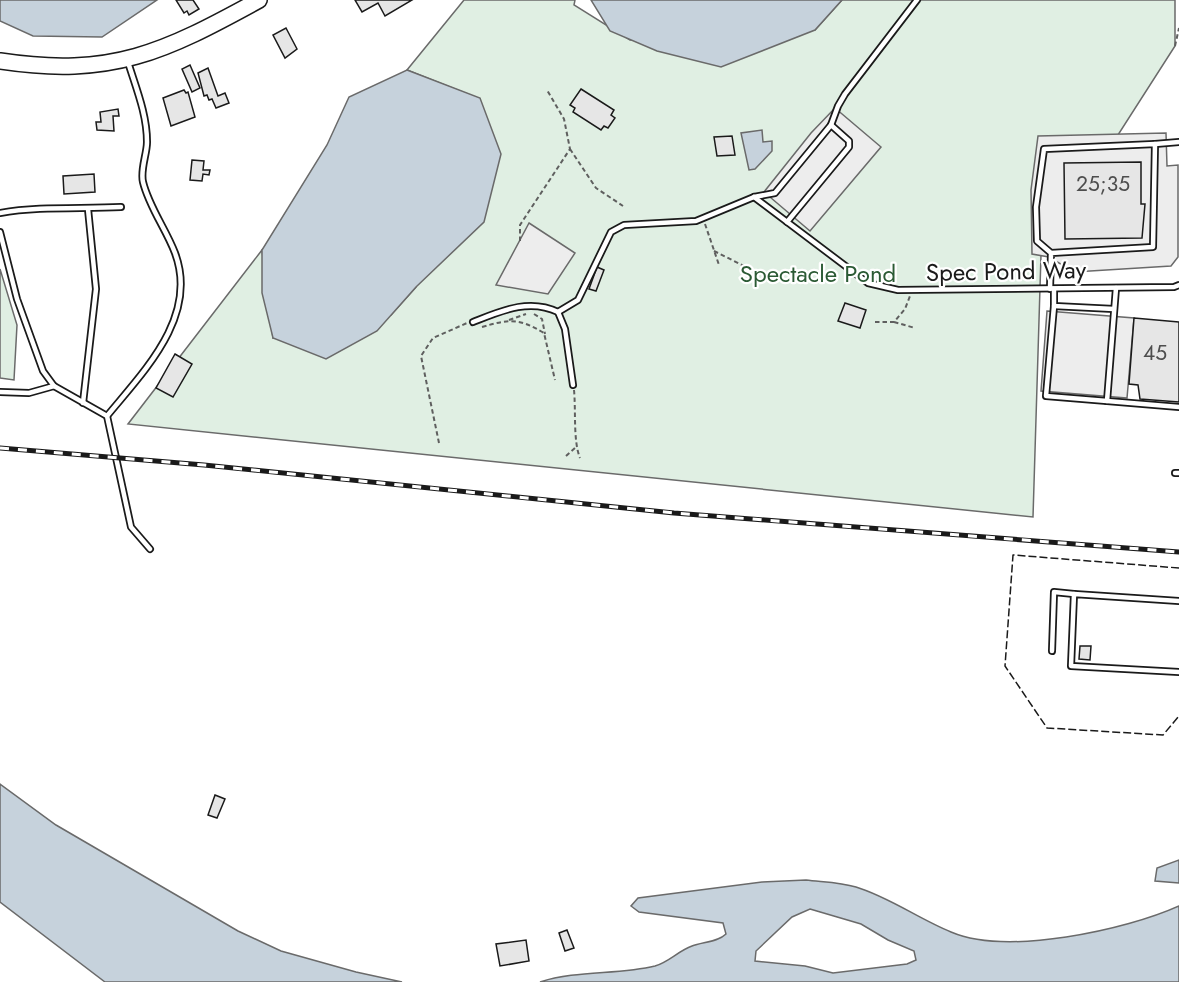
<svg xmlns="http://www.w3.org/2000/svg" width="1179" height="982" font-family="Jost,sans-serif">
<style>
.green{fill:#e0efe3;stroke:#6a6a6a;stroke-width:1.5}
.parking{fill:#ededed;stroke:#6a6a6a;stroke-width:1.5}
.water{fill:#c6d2dc;stroke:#6a6a6a;stroke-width:1.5;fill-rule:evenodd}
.building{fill:#e6e6e6;stroke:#1a1a1a;stroke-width:1.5}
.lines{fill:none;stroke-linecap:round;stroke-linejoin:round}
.service-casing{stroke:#1a1a1a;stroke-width:8}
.primary-casing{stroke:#1a1a1a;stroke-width:18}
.path{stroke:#5f5f5f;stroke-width:2;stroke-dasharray:4.5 3;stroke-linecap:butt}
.service{stroke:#fff;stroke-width:4.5}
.primary{stroke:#fff;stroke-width:15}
.rail-casing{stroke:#1a1a1a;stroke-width:5}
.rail{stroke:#fff;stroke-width:3;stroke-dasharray:9;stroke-linecap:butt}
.fence{stroke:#1a1a1a;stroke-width:1.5;stroke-dasharray:8 3;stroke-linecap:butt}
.labels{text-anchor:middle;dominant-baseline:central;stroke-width:4.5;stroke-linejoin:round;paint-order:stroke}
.number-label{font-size:21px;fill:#4d4d4d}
.street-label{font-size:24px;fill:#1a1a1a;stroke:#fff}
.park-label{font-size:24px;fill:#2b5a34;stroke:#fff}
</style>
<rect width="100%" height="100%" fill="#fff"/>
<g class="green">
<polygon points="464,0 575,0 574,5 630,40 815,30 842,0 1175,0 1175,46 1041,255 1033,517 128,424 262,250 273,338 391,315 416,287 480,99 407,70"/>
<polygon points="0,269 17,325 14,380 0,378"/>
</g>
<g class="parking">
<polygon points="835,108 881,147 810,231 764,192 811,133"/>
<polygon points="1166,133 1167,166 1178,165 1178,257 1171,266 1074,272 1049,257 1032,254 1031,190 1038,136"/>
<polygon points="529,223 575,253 548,294 496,285"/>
<polygon points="1047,311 1134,318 1127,398 1041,391"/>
</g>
<g class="water">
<polygon points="0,0 157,0 102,37 33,36 0,21"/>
<polygon points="591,0 842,0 815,30 721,67 657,51 610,31"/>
<polygon points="407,70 480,98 501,154 484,222 416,287 377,331 326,359 273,338 262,293 262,250 327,145 349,97"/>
<polygon points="762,130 763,142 772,141 772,151 755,169 749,170 741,133"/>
<polygon points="0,784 56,825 238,931 281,951 356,972 402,982 105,982 0,902"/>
<polygon points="1179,860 1179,883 1155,881 1157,868"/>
<path d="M806,880C822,882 840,882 856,887C889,897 919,919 951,932C1007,956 1126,930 1179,906V982H540C577,970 618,975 655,966C669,962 678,951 692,946C703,942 718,942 726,934L723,923L639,912L631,906L638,898L762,882ZM810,909L861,924L888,940L914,951L916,960L907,964L833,973L805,966L755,961L756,951L792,917Z"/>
</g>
<g class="building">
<polygon points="176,0 193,0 199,9 189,15 187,11 184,13"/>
<polygon points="355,0 412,0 385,16 378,3 362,12"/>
<polygon points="286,28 297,49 285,58 273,35"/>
<polygon points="190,65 200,88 192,92 182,69"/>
<polygon points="208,68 218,96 225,93 229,103 216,108 212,99 209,100 207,95 204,96 198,73"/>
<polygon points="581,89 614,110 611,115 615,118 608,128 604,126 601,130 573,112 575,108 570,105"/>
<polygon points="184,90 186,93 188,92 195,117 171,126 163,98"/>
<polygon points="118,109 119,116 113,116 114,131 97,130 96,122 101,122 100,112"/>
<polygon points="732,136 735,155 717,156 714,137"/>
<polygon points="192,160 204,161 203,170 210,170 209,175 203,174 202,181 190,180"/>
<polygon points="1141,162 1141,204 1145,204 1142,238 1065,239 1064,163"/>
<polygon points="94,174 95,192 64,194 63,176"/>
<polygon points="597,267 604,270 596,291 589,289"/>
<polygon points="845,303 866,310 860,328 838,321"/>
<polygon points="1134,318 1179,322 1179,402 1140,399 1138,385 1129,384"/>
<polygon points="175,354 192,364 173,397 156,388"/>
<polygon points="1080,646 1091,646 1090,660 1079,659"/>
<polygon points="215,795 225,799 217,818 208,815"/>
<polygon points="567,930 574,948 565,951 559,933"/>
<polygon points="526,940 529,961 500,966 496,944"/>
</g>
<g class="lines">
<g class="service-casing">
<g id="service">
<polyline points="1155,144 1179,142"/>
<polyline points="754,197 868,283 898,290 1174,287 1179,285"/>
<path d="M0,213C39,206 81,209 121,207"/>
<polyline points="787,222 849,147 849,141 831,125"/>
<polyline points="0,232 17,299 43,371 54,386 107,416 131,527 150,549"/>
<polyline points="1116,288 1107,401 1179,407"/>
<polyline points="1050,289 1051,253 1153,247 1155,144 1044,149 1036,207 1037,241 1051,253"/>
<polyline points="1054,289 1054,306 1114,309"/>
<polyline points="1054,306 1046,396 1107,401"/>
<polyline points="558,312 578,300 611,232 624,225 696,221 754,197 775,193 831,125 838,106 845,94 917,0"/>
<path d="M473,322C501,311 529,298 558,312L565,329L573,385"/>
<polyline points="0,392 29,393 54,386"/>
<polyline points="83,403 96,289 88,209"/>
<path d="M107,416C143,372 199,317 175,253C166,229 149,207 143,182C140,170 147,154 147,142C147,114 136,88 128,62"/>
<polyline points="1175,473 1179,473"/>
<polyline points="1179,601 1074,594 1071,666 1179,672"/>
<polyline points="1052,651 1054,592 1074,594"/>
</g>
</g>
<g class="primary-casing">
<path id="primary" d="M0,61C112,78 164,52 259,0"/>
</g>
<g class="path">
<polyline points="1175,46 1179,28"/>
<polyline points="570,149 596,188 623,206"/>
<polyline points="705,224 719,265"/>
<polyline points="520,241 520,225 570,149 564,119 547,90"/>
<polyline points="714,251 750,269"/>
<polyline points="534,314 542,319 545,334"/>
<polyline points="509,320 526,314"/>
<polyline points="875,322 894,322 905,309 910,296"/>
<polyline points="894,322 915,328"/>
<path d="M482,327C509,319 519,318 544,333L555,380"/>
<path d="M574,390C576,410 573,441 580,458"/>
<polyline points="439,443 421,356 433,338 467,323"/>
<polyline points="566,456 576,447"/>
</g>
<use href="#service" class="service"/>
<use href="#primary" class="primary"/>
<g class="rail-casing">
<polyline id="rail" points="0,448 204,465 674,513 1179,552"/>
</g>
<use href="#rail" class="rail"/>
<polyline class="fence" points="1179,568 1013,555 1005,666 1047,728 1163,735 1179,716"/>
</g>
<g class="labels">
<g class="number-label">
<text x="1103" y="184">25;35</text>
<text x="1155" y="353">45</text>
</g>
<g class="street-label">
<text transform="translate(1006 271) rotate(-1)">Spec Pond Way</text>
</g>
<g class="park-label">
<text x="818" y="273">Spectacle Pond</text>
</g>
</g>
</svg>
